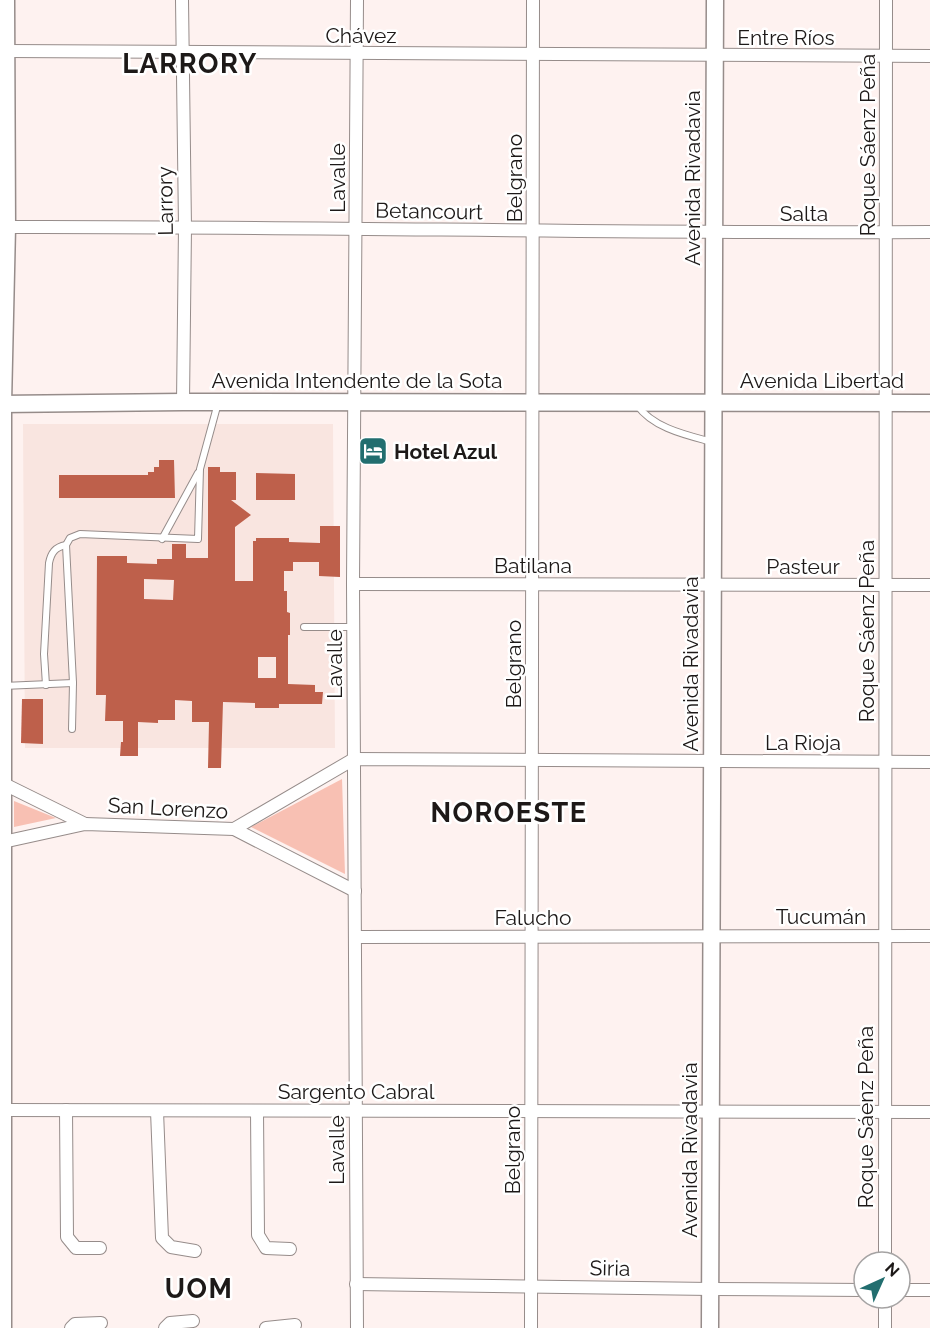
<svg xmlns="http://www.w3.org/2000/svg" width="930" height="1328" font-family="Raleway,sans-serif">
<style>
.built{fill:#f9e5e0}
.green{fill:#f8c0b3}
.building{fill:#be604b;fill-rule:evenodd}
.lines{fill:none;stroke-linecap:round;stroke-linejoin:round}
.lane-casing{stroke:#968c8a;stroke-width:8}
.street-casing{stroke:#968c8a;stroke-width:14}
.secondary-casing{stroke:#968c8a;stroke-width:19}
.lane{stroke:#fff;stroke-width:6}
.street{stroke:#fff;stroke-width:12}
.secondary{stroke:#fff;stroke-width:16}
.labels{text-anchor:middle;dominant-baseline:central;stroke-width:5;stroke-linejoin:round;paint-order:stroke}
.street-label{font-size:21px;fill:#1d1918;stroke:#fff}
.poi-label{font-size:21px;font-weight:bold;fill:#1d1918;stroke:#fff;text-anchor:start}
.district-label{font-size:27px;font-weight:bold;letter-spacing:1.5px;fill:#1d1918;stroke:#fff}
</style>
<rect width="100%" height="100%" fill="#fef2f0"/>
<polygon class="built" points="23,424 333,424 335,748 25,748"/>
<g class="green">
<polygon points="342,779 345,874 251,827"/>
<polygon points="14,801 56,818 14,827"/>
</g>
<g class="building">
<polygon points="159,460 174,460 175,498 59,498 59,475 148,475 148,472 154,472 154,467 159,467"/>
<path d="M208,467H220V472H236V500H231L251,515L235,527V581H253V541H256V538H289V542L320,543V526H340V577L319,576V562H293V571H284V591H287V612L290,613V635H288V684L315,685V692H323L322,704H279V708H255V703L223,702L221,768H208L209,722H192V701L175,700V720H158V723L138,722V756H120L121,742H123V721H105L106,695H96L97,556H127V563L157,564V559H172V544H186V558H208ZM144,579L174,580L173,600L144,599ZM258,657H276V678H258Z"/>
<polygon points="256,473 295,474 295,500 256,500"/>
<polygon points="22,699 43,699 43,744 21,743"/>
</g>
<g class="lines">
<g class="lane-casing">
<g id="lane">
<path d="M637,405C653,428 686,435 712,442"/>
<polyline points="162,539 198,473"/>
<polyline points="304,627 353,627"/>
<path d="M46,685L44,654L49,563C51,553 55,547 66,545"/>
<polyline points="3,686 73,683"/>
<polyline points="72,729 73,683 66,545 70,538 80,534 198,539 200,469 218,403"/>
</g>
</g>
<g class="street-casing">
<g id="street">
<polyline points="182,0 185,227 183,402"/>
<polyline points="7,51 930,56"/>
<path d="M1,227C311,226 620,234 930,232"/>
<polyline points="353,584 930,585"/>
<polyline points="2,783 85,824"/>
<polyline points="234,829 354,759 930,762"/>
<polyline points="3,842 85,824 234,829 355,891"/>
<polyline points="355,937 930,936"/>
<polyline points="0,1110 930,1112"/>
<polyline points="66,1110 67,1237 76,1248 100,1248"/>
<polyline points="157,1111 162,1238 171,1247 195,1251"/>
<polyline points="257,1111 258,1235 266,1248 290,1249"/>
<polyline points="885,1262 886,0"/>
<polyline points="356,1284 711,1289 864,1290"/>
<polyline points="900,1290 930,1290"/>
<polyline points="71,1328 75,1324 101,1323"/>
<polyline points="165,1328 170,1323 193,1321"/>
<polyline points="266,1328 295,1325"/>
<polyline points="357,1328 353,584 357,0"/>
<polyline points="531,1328 533,0"/>
<polyline points="885,1328 885,1298"/>
</g>
</g>
<g class="secondary-casing">
<g id="secondary">
<polyline points="0,404 183,402 930,403"/>
<polyline points="3,1328 3,404 7,227 6,0"/>
<polyline points="710,1328 715,0"/>
</g>
</g>
<use href="#lane" class="lane"/>
<use href="#street" class="street"/>
<use href="#secondary" class="secondary"/>
</g>
<defs>
<g id="hotel-square" transform="scale(1.5)"><rect x="-9" y="-9" width="18" height="18" rx="4" fill="#226e6f" stroke="#fff"/><path d="M-6-4.5h1.5V1H6V5H4.5V3h-9V5H-6ZM-4 0a1.8 1.8 0 1 1 3.6 0ZM.5 0V-2.5h3Q6-2.5 6 0Z" fill="#fff"/></g>
</defs>
<g fill-rule="evenodd">
<use href="#hotel-square" x="373" y="451"/>
</g>
<g class="labels">
<g class="street-label">
<text x="361" y="35">Chávez</text>
<text x="786" y="37">Entre Ríos</text>
<text transform="translate(867 145) rotate(-90)">Roque Sáenz Peña</text>
<text transform="translate(337 178) rotate(-90)">Lavalle</text>
<text transform="translate(514 178) rotate(-90)">Belgrano</text>
<text transform="translate(692 178) rotate(-90)">Avenida Rivadavia</text>
<text transform="translate(165 201) rotate(-91)">Larrory</text>
<text transform="translate(429 211) rotate(1)">Betancourt</text>
<text x="804" y="213">Salta</text>
<text x="357" y="380">Avenida Intendente de la Sota</text>
<text x="822" y="380">Avenida Libertad</text>
<text x="533" y="565">Batilana</text>
<text x="803" y="566">Pasteur</text>
<text transform="translate(866 631) rotate(-90)">Roque Sáenz Peña</text>
<text transform="translate(334 664) rotate(-90)">Lavalle</text>
<text transform="translate(513 664) rotate(-90)">Belgrano</text>
<text transform="translate(690 664) rotate(-90)">Avenida Rivadavia</text>
<text x="803" y="742">La Rioja</text>
<text transform="translate(168 808) rotate(3)">San Lorenzo</text>
<text x="821" y="916">Tucumán</text>
<text x="533" y="917">Falucho</text>
<text x="356" y="1091">Sargento Cabral</text>
<text transform="translate(865 1117) rotate(-90)">Roque Sáenz Peña</text>
<text transform="translate(336 1150) rotate(-90)">Lavalle</text>
<text transform="translate(512 1150) rotate(-90)">Belgrano</text>
<text transform="translate(689 1150) rotate(-90)">Avenida Rivadavia</text>
<text transform="translate(610 1268) rotate(1)">Siria</text>
</g>
<g class="poi-label">
<text x="394" y="451">Hotel Azul</text>
</g>
<g class="district-label">
<text x="190" y="63">LARRORY</text>
<text x="509" y="812">NOROESTE</text>
<text x="199" y="1288">UOM</text>
</g>
</g>
<g transform="translate(882 1280) rotate(45)"><circle r="28" fill="#ffffff" stroke="#a5a3a3" stroke-width="1.5"/>
<path d="M0-4.5L10 22L0 15L-10 22Z" fill="#226e6f"/>
<text y="-9" font-size="16" font-weight="bold" text-anchor="middle" fill="#1d1918">N</text>
</g>
</svg>
